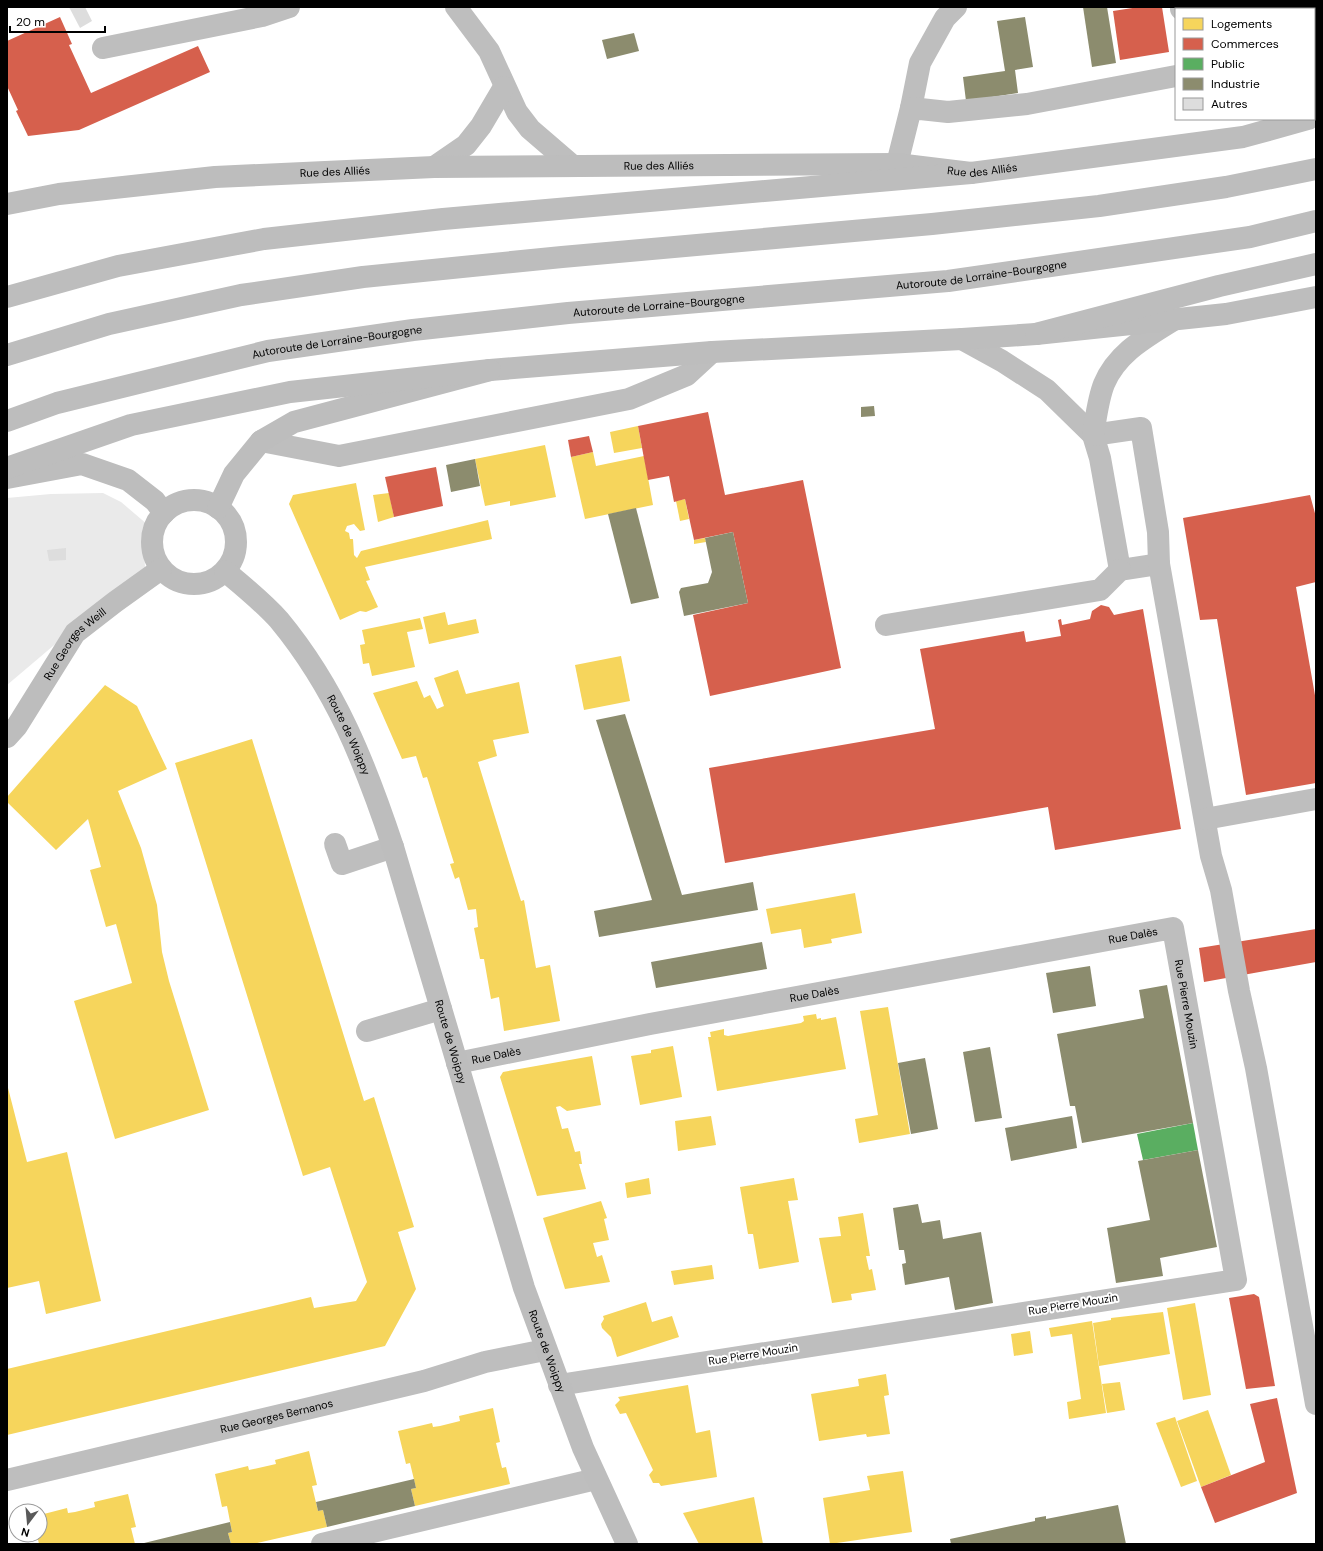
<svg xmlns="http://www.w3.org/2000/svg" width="1323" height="1551" font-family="'DM Sans',sans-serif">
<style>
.green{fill:#eaeaea}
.homes{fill:#f6d55c}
.shops{fill:#d6604d}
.public{fill:#5aae61}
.industry{fill:#8c8c6e}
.building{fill:#ddd}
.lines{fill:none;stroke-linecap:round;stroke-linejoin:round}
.minor{stroke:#bebebe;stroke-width:22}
.major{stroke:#bdbdbd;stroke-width:22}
.highway{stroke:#bdbdbd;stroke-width:22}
.labels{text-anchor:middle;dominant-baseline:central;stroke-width:4;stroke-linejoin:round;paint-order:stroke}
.street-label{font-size:11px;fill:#000;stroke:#fff}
</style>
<rect width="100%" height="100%" fill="#fff"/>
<polygon class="green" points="103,493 121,502 155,531 144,554 146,579 79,624 7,685 7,498 51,494"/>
<g class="homes">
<polygon points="638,426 642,448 614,453 610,432"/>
<polygon points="545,445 556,497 510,506 510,501 485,506 475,459"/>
<polygon points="593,452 596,466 644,456 653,505 585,519 571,457"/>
<polygon points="356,483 365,530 360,531 354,524 347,526 345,531 349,533 350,539 353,539 354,555 357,558 361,551 488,520 492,539 365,567 370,580 366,581 378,607 366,612 360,611 340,620 289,504 293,495"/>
<polygon points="389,493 394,517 378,522 373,495"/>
<polygon points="685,499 689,519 680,521 676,501"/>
<polygon points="705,538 706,542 694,544 694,540"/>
<polygon points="445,612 448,625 476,619 479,633 429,644 423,617"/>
<polygon points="420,618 423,629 407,632 415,667 372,676 369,663 363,664 360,645 365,644 362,630"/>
<polygon points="621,656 630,701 584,710 575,665"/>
<polygon points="458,670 466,694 519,682 529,733 493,740 497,756 478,762 521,901 524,900 536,968 550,965 560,1021 504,1031 499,997 491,999 484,959 480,959 474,928 478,927 476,909 468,910 459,877 455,879 450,864 454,863 427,777 423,778 416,756 402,759 373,693 417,681 424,698 430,695 437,709 444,706 434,678"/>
<polygon points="105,685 137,706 167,769 118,791 141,848 157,905 162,952 169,981 209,1110 115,1139 74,1001 132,983 116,924 106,927 90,870 101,867 88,819 56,850 7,802 7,797"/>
<polygon points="252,739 364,1101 374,1097 414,1227 398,1232 416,1289 385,1346 7,1435 7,1369 311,1297 314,1308 356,1301 367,1282 330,1167 303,1176 175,763"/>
<polygon points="855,893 862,933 831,939 832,943 804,948 801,929 771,934 766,909"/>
<polygon points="888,1007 910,1134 859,1143 855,1119 878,1115 860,1011"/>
<polygon points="816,1014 817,1019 821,1018 821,1020 836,1017 846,1069 717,1091 708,1037 711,1037 710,1032 724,1029 724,1035 728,1036 801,1023 804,1021 803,1016"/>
<polygon points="673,1046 682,1097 640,1105 631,1056 651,1053 651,1050"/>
<polygon points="592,1056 601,1105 567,1111 560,1106 556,1107 562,1129 568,1128 575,1152 580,1151 582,1164 579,1164 586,1189 537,1196 500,1077 503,1072"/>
<polygon points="7,1084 27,1162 67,1152 101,1301 46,1314 39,1281 7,1288"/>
<polygon points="711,1116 716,1145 678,1151 675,1121"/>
<polygon points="649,1178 651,1194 627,1198 625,1183"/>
<polygon points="794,1178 798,1200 788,1201 799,1262 759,1269 753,1234 748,1234 740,1187"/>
<polygon points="601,1201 607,1218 604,1219 609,1240 593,1243 597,1257 602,1255 610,1282 565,1289 543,1218"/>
<polygon points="863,1213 870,1256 866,1256 869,1270 872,1269 876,1290 851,1294 852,1300 832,1303 819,1238 841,1236 838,1217"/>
<polygon points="712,1265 714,1279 674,1285 671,1271"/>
<polygon points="646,1302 652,1322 672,1316 679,1337 617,1357 611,1337 602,1328 601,1324 604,1319 603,1316"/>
<polygon points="1195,1303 1211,1395 1183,1400 1167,1308"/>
<polygon points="1163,1312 1170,1354 1099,1366 1093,1323 1111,1320 1111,1318"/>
<polygon points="1092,1321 1106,1413 1069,1419 1067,1402 1081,1399 1072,1334 1051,1337 1049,1328"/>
<polygon points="1030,1331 1033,1353 1014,1356 1011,1334"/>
<polygon points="886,1374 889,1395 884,1396 890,1434 867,1437 866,1434 819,1441 811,1394 859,1386 858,1379"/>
<polygon points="1120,1382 1125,1410 1107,1413 1102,1384"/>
<polygon points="688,1385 696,1433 710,1430 717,1477 661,1486 659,1483 653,1483 649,1475 653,1470 626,1413 620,1414 615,1405 620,1400 618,1397"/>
<polygon points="493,1408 500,1442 496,1443 502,1468 506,1467 510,1484 415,1506 411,1489 416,1488 410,1463 406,1464 398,1431 432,1423 433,1427 440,1426 460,1421 459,1416"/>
<polygon points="1208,1410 1231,1475 1201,1487 1177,1421"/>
<polygon points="1175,1417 1197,1481 1181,1487 1156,1423"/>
<polygon points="309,1451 317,1485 312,1486 318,1511 323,1510 327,1527 253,1544 231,1544 228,1533 232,1532 227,1506 222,1507 215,1474 248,1466 249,1470 276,1464 275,1460"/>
<polygon points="903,1471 912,1532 830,1544 823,1498 870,1490 867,1476"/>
<polygon points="128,1494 136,1527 131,1528 135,1544 39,1544 37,1535 40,1535 40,1515 67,1508 68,1513 75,1512 95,1507 94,1502"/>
<polygon points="754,1497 763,1544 699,1544 683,1513"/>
</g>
<g class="shops">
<polygon points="1139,7 1162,7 1169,52 1120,60 1113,11"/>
<polygon points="60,17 72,44 69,45 91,93 198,46 210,72 79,130 28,136 16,111 18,110 7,86 7,41"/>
<polygon points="708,412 725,495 803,480 841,668 710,696 693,615 748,603 733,532 694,540 685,499 674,502 669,476 648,480 638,426"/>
<polygon points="589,436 593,452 571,457 568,440"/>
<polygon points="436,467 443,506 394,517 385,477"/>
<polygon points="1310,495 1316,517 1316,582 1296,587 1316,701 1316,783 1246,795 1217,619 1200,620 1183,518"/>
<polygon points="1101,605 1109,607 1114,615 1143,609 1181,829 1055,850 1048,807 725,863 709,768 935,729 920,649 1024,631 1026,642 1061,636 1058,620 1061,619 1062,625 1090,619 1092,611"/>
<polygon points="1316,929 1316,962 1204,982 1199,948"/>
<polygon points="1254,1294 1259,1297 1275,1386 1246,1389 1229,1298"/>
<polygon points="1277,1398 1297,1493 1215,1523 1201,1487 1265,1462 1250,1404"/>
</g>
<polygon class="public" points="1193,1123 1198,1150 1143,1160 1137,1134"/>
<g class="industry">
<polygon points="1083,7 1107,7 1116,63 1092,67"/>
<rect x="1190" y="7" width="72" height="2"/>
<polygon points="1025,17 1033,67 1015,70 1018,93 966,101 963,77 1005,71 997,21"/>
<polygon points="634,33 639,51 607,59 602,40"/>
<polygon points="874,406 875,416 861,417 861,407"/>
<polygon points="475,459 480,486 451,492 446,465"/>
<polygon points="636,508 659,598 631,604 608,514"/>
<polygon points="733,532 748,603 684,616 679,592 681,588 708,583 712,572 705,538"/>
<polygon points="625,714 682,895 753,882 758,910 599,937 594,911 652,900 596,720"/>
<polygon points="762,942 767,969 656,988 651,962"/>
<polygon points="1090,966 1096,1006 1053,1013 1046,973"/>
<polygon points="1167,985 1193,1123 1082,1143 1075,1106 1070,1106 1057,1034 1144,1018 1139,990"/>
<polygon points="990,1047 1002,1118 975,1122 963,1052"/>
<polygon points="925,1058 938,1129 911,1134 898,1063"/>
<polygon points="1072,1116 1077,1148 1011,1161 1005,1128"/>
<polygon points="1198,1150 1217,1247 1160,1258 1163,1276 1116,1283 1107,1228 1150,1220 1138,1161"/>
<polygon points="918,1204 922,1223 940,1220 943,1239 981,1232 993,1303 955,1310 949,1277 905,1285 902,1264 906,1263 904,1250 899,1250 893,1208"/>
<polygon points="414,1479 416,1488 411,1489 415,1506 327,1527 323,1510 318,1511 316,1502"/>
<polygon points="1118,1505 1126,1544 951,1544 950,1539 1035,1521 1035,1518 1046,1516 1046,1519"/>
<polygon points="230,1522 232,1532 228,1533 231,1544 140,1544"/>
</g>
<g class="building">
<polygon points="69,7 85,7 92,21 80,28"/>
<polygon points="66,548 66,560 49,561 47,550"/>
</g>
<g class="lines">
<g class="minor">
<polyline points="456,7 489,51 517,112 530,129 573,166"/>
<polyline points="1181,7 1181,9 1195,7"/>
<polyline points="1314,23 1316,23"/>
<polyline points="103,48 262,16 289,7"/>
<polyline points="1314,55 1316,54"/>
<polyline points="911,108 920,63 945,18 956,7"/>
<polyline points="897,164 911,108 948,112 1027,104 1176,76"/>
<polyline points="434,167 466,145 481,126 504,87"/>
<polyline points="962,339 1002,361 1047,390 1093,435 1100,458 1120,570 1159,564"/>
<polyline points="1093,435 1141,428 1158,532 1159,564 1211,856 1221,890 1239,991 1256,1068 1316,1404"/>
<path d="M1093,435C1096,418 1098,399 1104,384C1117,353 1145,338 1172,321"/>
<polyline points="261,441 339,456 629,399 687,375 712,352"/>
<polyline points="886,625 1100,590 1120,570"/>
<polyline points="1205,819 1316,799"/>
<polyline points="335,844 342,864 393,847"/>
<polyline points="367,1031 441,1009"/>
<path id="s1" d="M457,1063L650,1024L1173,928L1236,1280L559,1385"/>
<path id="s2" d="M7,1480L424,1381L485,1362L545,1350"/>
<polyline points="322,1544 596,1479"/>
</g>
<g class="major">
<path id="s3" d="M7,204L59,194L215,177L434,167L897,164L971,173L1243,137L1308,119"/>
<polyline points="7,478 82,464 128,480 155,501 164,513"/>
<circle cx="194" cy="542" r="42"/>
<polyline points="218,508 234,474 261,441 294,422 490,370 712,352 962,339 1036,334 1226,314 1316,297"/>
<path id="s4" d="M225,571C243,586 263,602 279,620C336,689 365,763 393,847L524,1288L583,1448L627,1544"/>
<path id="s5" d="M7,737L17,726L75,633L115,602L161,569"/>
</g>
<g class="highway">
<polyline points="7,297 118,266 264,239 443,219 971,173"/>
<polyline points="1036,334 1219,286 1316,264"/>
<polyline points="7,355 109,324 241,295 363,277 562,257 932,224 1099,206 1226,187 1316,169"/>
<path id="s6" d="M7,421L57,403L268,351L413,330L568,313L948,281L1250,237L1316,221"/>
<polyline points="7,468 131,425 290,392 490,370"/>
</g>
</g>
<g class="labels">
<g class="street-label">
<text stroke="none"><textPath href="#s3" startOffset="654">Rue des Alliés</textPath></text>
<text stroke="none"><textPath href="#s3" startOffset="978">Rue des Alliés</textPath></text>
<text stroke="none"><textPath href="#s3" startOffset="330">Rue des Alliés</textPath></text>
<text stroke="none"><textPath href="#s6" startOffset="988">Autoroute de Lorraine-Bourgogne</textPath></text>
<text stroke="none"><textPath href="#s6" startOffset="664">Autoroute de Lorraine-Bourgogne</textPath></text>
<text stroke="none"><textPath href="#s6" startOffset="340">Autoroute de Lorraine-Bourgogne</textPath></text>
<text stroke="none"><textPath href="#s5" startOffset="116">Rue Georges Weill</textPath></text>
<text stroke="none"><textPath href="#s4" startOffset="208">Route de Woippy</textPath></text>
<text stroke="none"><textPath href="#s1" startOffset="688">Rue Dalès</textPath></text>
<text stroke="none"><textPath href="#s1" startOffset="364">Rue Dalès</textPath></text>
<text stroke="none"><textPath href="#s1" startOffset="806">Rue Pierre Mouzin</textPath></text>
<text stroke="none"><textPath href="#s4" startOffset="532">Route de Woippy</textPath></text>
<text stroke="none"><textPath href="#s1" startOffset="40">Rue Dalès</textPath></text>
<text transform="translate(1073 1304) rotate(-9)">Rue Pierre Mouzin</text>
<text stroke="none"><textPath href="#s4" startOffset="856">Route de Woippy</textPath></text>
<text transform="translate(753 1354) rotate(-9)">Rue Pierre Mouzin</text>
<text stroke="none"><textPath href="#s2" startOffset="277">Rue Georges Bernanos</textPath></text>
</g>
</g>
<rect width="1323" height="1551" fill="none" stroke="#000000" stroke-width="16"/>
<rect x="1175" y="8" width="140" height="112" fill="#ffffff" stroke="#999999"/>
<rect x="1183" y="18" width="20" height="12" fill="#f6d55c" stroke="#999999"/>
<text x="1211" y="28" font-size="12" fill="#000000">Logements</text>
<rect x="1183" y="38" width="20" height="12" fill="#d6604d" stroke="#999999"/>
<text x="1211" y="48" font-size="12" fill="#000000">Commerces</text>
<rect x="1183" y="58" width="20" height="12" fill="#5aae61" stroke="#999999"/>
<text x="1211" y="68" font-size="12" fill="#000000">Public</text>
<rect x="1183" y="78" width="20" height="12" fill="#8c8c6e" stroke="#999999"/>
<text x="1211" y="88" font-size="12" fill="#000000">Industrie</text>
<rect x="1183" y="98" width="20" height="12" fill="#dddddd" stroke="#999999"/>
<text x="1211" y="108" font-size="12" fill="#000000">Autres</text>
<g transform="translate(28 1523) rotate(196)"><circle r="19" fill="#ffffff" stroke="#999999"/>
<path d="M0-3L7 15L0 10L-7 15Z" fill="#595959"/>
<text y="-6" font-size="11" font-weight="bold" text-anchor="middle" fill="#000000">N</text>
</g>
<path d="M10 26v6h95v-6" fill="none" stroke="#000000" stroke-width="2"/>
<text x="16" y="26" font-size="12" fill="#000000" stroke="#ffffff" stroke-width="3" paint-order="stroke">20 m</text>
</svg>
